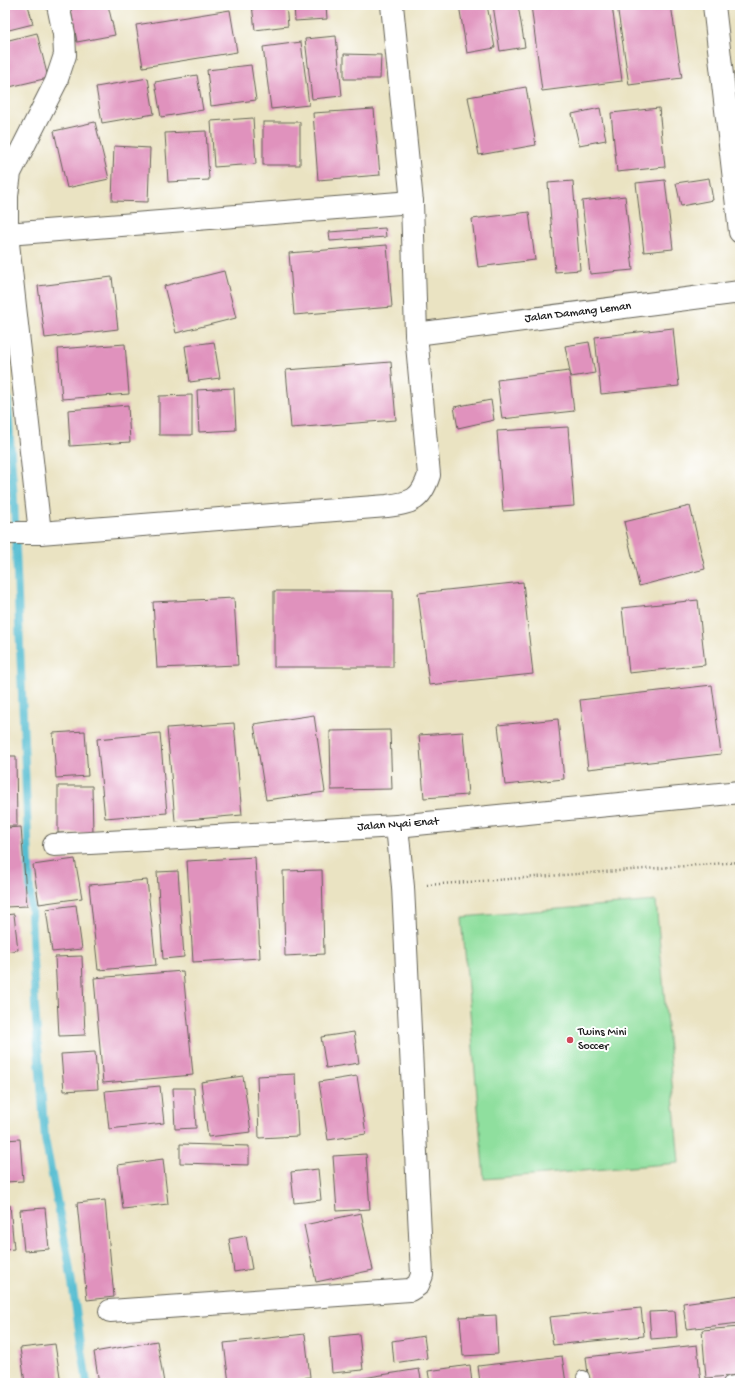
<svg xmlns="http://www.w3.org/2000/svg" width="745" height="1388" font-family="'Gochi Hand',sans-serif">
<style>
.green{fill:#8fdf9e;stroke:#567e5d}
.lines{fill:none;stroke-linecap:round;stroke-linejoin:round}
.stream{stroke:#54bdd1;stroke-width:8}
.building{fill:#e092bd}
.lane-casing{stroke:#646256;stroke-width:14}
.street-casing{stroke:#646256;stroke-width:24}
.path{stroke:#646256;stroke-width:2.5;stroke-dasharray:1 3;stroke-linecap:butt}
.lane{stroke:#fff;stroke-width:12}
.street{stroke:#fff;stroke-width:22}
.poi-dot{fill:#d1495b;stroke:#fff;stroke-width:1.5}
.labels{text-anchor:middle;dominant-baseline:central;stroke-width:4;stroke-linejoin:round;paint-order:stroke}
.street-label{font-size:12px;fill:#1c1c1c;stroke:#fff}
.poi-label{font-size:12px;fill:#1c1c1c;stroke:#fff;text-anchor:start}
</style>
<rect width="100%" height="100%" fill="#fff"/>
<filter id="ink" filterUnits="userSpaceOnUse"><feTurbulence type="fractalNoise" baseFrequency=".025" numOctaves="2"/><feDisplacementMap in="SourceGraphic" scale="8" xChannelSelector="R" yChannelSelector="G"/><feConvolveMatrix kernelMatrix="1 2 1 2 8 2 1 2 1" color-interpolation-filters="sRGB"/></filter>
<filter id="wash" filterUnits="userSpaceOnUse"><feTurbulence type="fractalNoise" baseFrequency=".012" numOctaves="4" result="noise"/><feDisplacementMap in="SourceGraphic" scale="16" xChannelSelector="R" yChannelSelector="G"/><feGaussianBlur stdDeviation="0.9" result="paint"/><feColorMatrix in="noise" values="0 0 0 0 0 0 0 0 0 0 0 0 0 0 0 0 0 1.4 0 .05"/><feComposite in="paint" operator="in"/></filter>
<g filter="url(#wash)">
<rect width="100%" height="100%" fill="#eae3c2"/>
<polygon class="green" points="656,901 679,1163 484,1179 462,917"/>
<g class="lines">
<polyline class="stream" points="5,360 14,501 35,1007 45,1139 68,1257 87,1383"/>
</g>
<g id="blocks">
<g class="building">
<polygon points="5,5 28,5 33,24 5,31"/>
<polygon points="70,5 108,5 115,35 77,42"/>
<polygon points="252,5 286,5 288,26 255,30"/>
<polygon points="294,5 326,5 327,19 295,21"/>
<polygon points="459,5 487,5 495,48 467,53"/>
<polygon points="493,5 518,5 525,47 500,51"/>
<polygon points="531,5 612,5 622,81 542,91"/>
<polygon points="617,5 671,5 682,78 629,85"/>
<polygon points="230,10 237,52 143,67 136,25"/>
<polygon points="37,33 48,78 5,88 5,41"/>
<polygon points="336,36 342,96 312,99 305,39"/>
<polygon points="301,42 309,105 271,109 263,47"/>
<polygon points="344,54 381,55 380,79 344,79"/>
<polygon points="251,65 256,100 211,106 207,70"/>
<polygon points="197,75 203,110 161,117 155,82"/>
<polygon points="148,78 154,114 102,123 96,87"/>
<polygon points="526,87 536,145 479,155 468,97"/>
<polygon points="600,108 606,140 579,145 572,114"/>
<polygon points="659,108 665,167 617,172 611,113"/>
<polygon points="374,109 380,175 318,180 313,113"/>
<polygon points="253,118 256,164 214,167 211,121"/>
<polygon points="95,122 109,179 67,188 54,131"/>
<rect x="263" y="122" width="37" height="43"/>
<polygon points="206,131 209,180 168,182 165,133"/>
<polygon points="114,146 150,148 148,202 112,201"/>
<polygon points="709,178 713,200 681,206 676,183"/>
<polygon points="665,180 673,249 644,252 636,183"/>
<polygon points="573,181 580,270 555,272 548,183"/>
<polygon points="625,196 633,270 590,274 582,201"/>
<polygon points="529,212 535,260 478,267 472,219"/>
<polygon points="385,228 386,237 330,241 329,232"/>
<polygon points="387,245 392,307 294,315 289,253"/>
<polygon points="224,271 236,318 176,333 164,286"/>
<polygon points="112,277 118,329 45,338 38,286"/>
<polygon points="673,328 679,386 601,394 595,337"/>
<polygon points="214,342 220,378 190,382 185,346"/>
<polygon points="589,342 595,373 571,377 565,346"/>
<polygon points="125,344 129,394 62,399 58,349"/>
<polygon points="391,362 396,420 291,428 286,370"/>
<polygon points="569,371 574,411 502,419 497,380"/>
<polygon points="234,388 236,430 199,432 197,390"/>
<polygon points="192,395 192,435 159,435 159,396"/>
<polygon points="491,400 494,420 458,428 454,407"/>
<polygon points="128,405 130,442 70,446 68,410"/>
<polygon points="568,427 574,506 503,511 497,431"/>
<polygon points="5,451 6,451 9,499 5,499"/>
<polygon points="690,506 705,569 639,586 624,522"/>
<polygon points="523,582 533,674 429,685 418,593"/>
<rect x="274" y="591" width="119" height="76"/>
<polygon points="234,598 238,665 157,668 153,602"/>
<polygon points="698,600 705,665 629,673 622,608"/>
<polygon points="712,685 721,754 588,769 580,700"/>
<polygon points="5,706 7,706 6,751 5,751"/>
<polygon points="314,715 325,792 266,800 254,724"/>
<polygon points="558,719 564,779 505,785 498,725"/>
<polygon points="234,723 242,815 175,821 167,728"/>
<polygon points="390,730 392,789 331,790 330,731"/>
<polygon points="85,731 88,776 56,778 53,733"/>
<polygon points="463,732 468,795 424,798 419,735"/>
<polygon points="160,733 167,813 105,818 97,739"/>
<polygon points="5,756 16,756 17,826 5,826"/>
<polygon points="58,786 92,786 93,833 58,833"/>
<polygon points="21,827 27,906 5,907 5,828"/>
<polygon points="255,857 260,958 193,962 187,861"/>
<polygon points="75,859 82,898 39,904 33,865"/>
<polygon points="322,870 324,954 285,956 283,871"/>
<polygon points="178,871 184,957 163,959 157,872"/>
<polygon points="147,880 156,965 98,970 89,885"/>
<polygon points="76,905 82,949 52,952 46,909"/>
<polygon points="14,914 18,950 5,952 5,915"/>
<polygon points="82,956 85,1035 59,1036 55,957"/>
<polygon points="183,971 193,1075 103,1083 94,978"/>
<polygon points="354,1032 359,1063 326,1068 321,1037"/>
<polygon points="95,1052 98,1089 64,1091 61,1054"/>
<polygon points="295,1074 298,1136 259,1138 257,1076"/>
<polygon points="243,1076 251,1132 208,1137 201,1082"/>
<polygon points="357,1076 366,1134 328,1140 319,1082"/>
<polygon points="160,1086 164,1123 109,1129 105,1091"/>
<polygon points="173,1088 194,1088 196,1128 175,1129"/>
<polygon points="20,1139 23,1181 5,1182 5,1140"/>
<polygon points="180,1144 249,1146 249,1165 180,1163"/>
<polygon points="366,1154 370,1209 337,1211 333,1156"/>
<polygon points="163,1159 168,1204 123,1209 118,1165"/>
<polygon points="318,1169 321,1200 294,1203 291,1172"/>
<polygon points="105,1200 114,1297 87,1300 77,1203"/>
<polygon points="5,1205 10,1205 14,1249 5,1250"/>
<polygon points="45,1208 49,1249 24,1251 20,1210"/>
<polygon points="361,1213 373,1270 316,1282 304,1225"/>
<polygon points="246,1236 252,1269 234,1272 229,1239"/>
<polygon points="740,1295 740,1323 686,1329 683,1303"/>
<polygon points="641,1308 644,1336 553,1345 549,1317"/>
<polygon points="675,1311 677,1337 651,1339 649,1312"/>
<polygon points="496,1315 498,1354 463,1356 460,1317"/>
<polygon points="740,1327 740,1375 706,1378 702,1330"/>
<polygon points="305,1334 310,1377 262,1383 229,1383 224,1343"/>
<polygon points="359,1334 363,1370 332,1373 329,1337"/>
<polygon points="424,1336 427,1358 394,1363 392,1341"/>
<polygon points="157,1341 164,1383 99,1383 94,1352"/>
<polygon points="55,1344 61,1383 25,1383 20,1348"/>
<polygon points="697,1345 701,1383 589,1383 586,1357"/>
<polygon points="562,1356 566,1383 480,1383 478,1366"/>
<polygon points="470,1365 472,1383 430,1383 428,1371"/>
<polygon points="419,1369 422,1383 338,1383 338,1382"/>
</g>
</g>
</g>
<g filter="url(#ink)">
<use href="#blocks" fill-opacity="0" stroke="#646256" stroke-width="1"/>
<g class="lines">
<g class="lane-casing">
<g id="lane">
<polyline points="583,1377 584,1383"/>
<polyline points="729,1383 740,1381"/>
</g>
</g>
<g class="street-casing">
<g id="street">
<polyline points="714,5 740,232"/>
<polyline points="7,234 412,202"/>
<polyline points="416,334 740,292"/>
<path d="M5,533H40L387,506C412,503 421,500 429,475L416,334L412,202L392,5"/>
<polyline points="40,533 7,234 7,196 10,173 56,82 65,55 64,34 58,5"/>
<polyline points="54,845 397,826 740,792"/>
<polyline points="110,1311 410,1290 418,1285 422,1275 403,887 397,826"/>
</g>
</g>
<polyline class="path" points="427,885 740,862"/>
<use href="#lane" class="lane"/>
<use href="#street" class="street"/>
</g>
</g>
<circle class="poi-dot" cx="570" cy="1040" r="4"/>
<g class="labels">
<g class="street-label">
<text transform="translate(578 313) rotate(-7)">Jalan Damang Leman</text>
<text transform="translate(398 825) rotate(-4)">Jalan Nyai Enat</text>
</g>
<g class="poi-label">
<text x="578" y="1033">Twins Mini<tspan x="578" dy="14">Soccer</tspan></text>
</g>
</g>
<rect width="745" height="1388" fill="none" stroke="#fff" stroke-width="20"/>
</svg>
